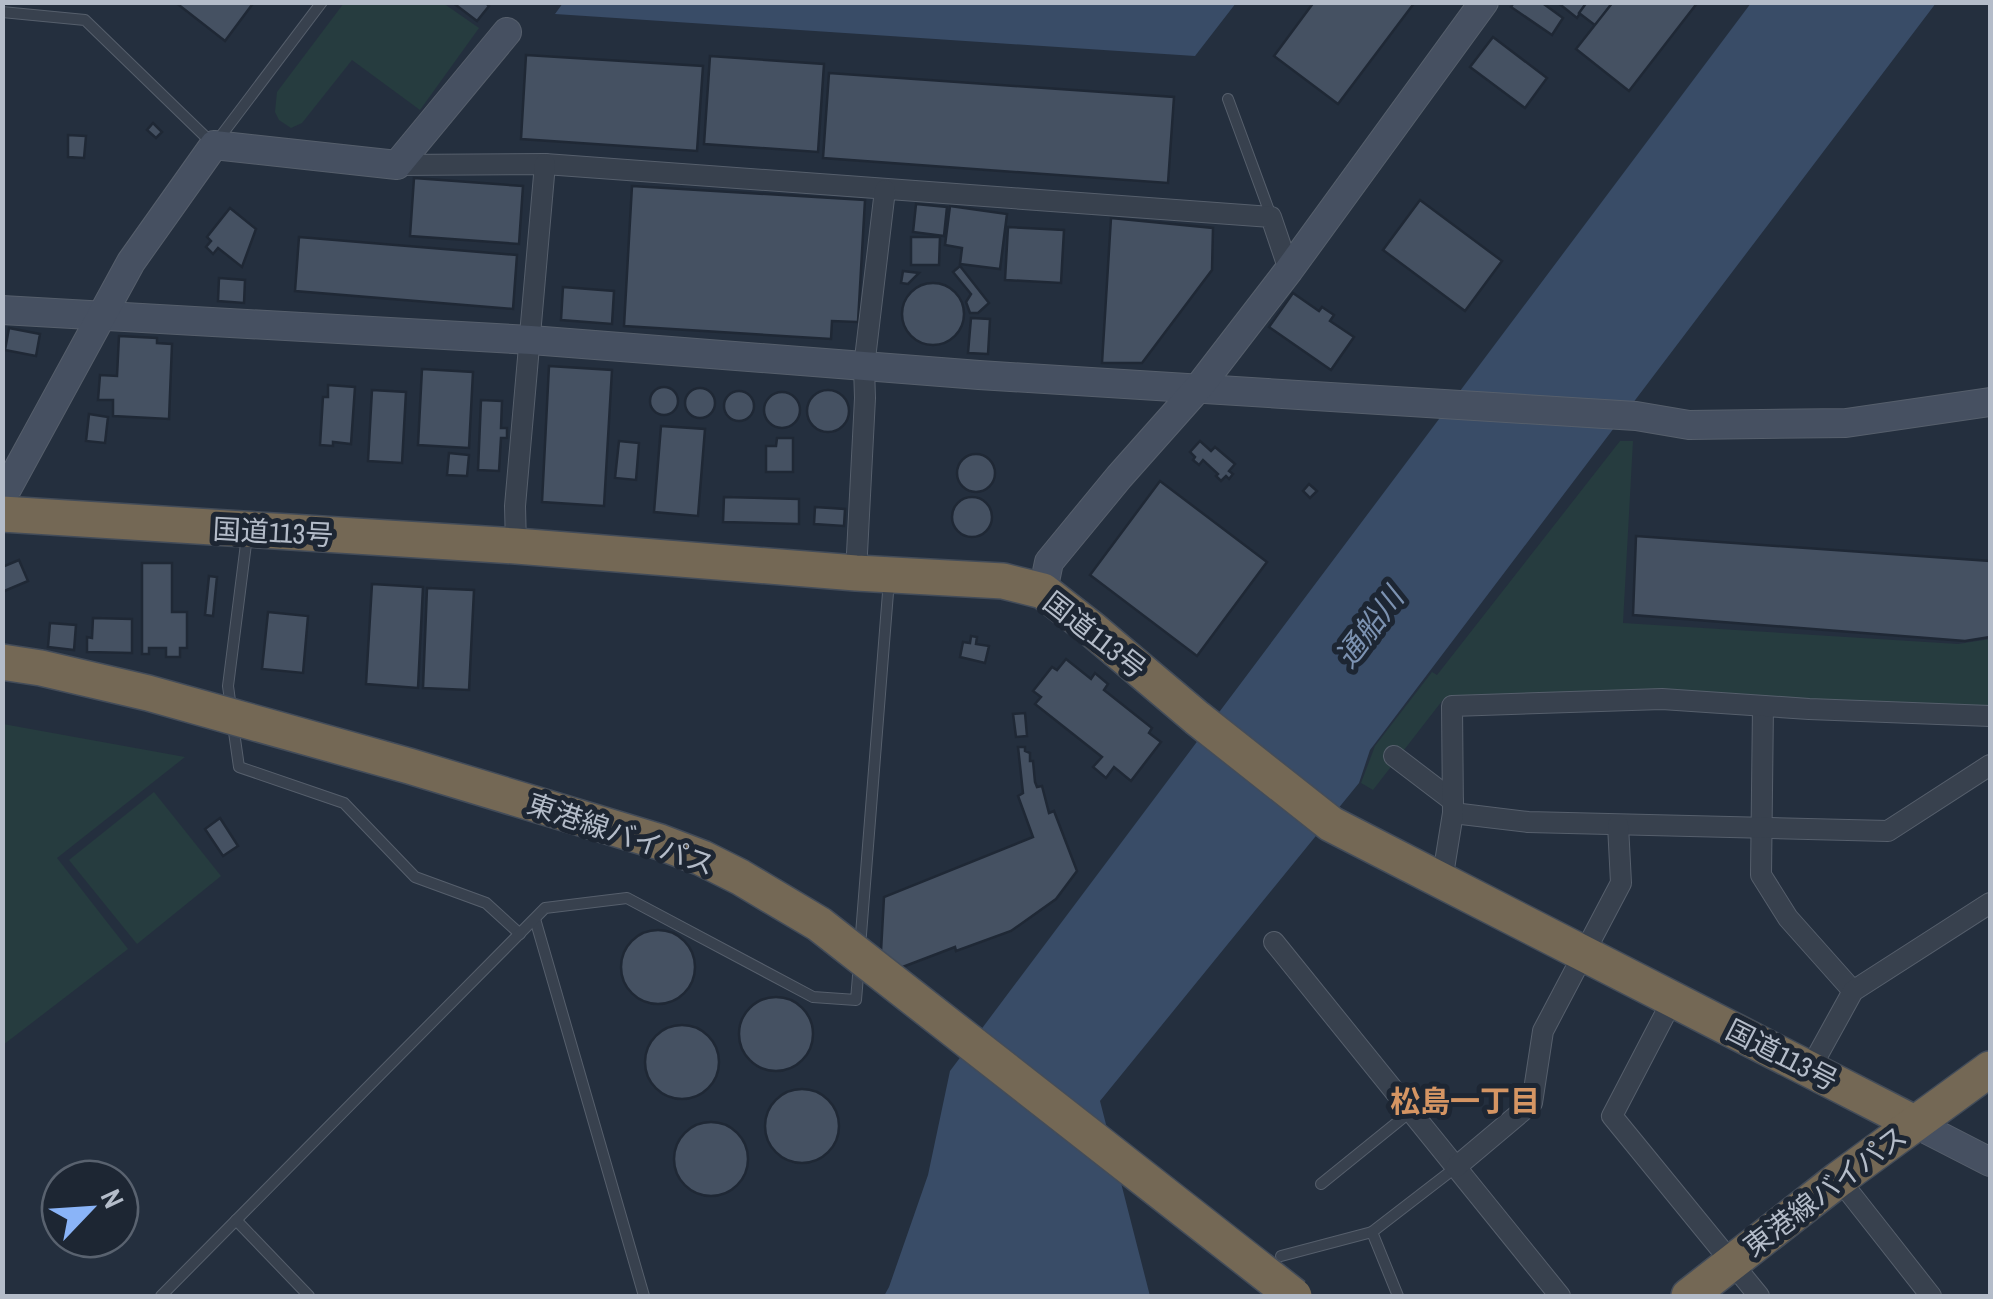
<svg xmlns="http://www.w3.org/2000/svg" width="1993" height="1299" font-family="'Archivo Narrow','Noto Sans JP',sans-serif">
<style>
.green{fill:#263c3f}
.water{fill:#394c67}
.building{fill:#455162;stroke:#1f2835;stroke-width:2.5}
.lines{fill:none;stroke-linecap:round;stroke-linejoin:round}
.lane-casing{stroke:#565f6c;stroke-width:12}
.street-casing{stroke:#565f6c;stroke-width:22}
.secondary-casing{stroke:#565f6c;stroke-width:30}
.highway-casing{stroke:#434c59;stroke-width:38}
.lane{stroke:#38414e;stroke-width:10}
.street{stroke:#38414e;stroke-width:20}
.secondary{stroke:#465061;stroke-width:28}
.highway{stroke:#746855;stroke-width:35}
.highway-bridge-casing{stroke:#434c59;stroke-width:38;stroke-linecap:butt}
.highway-bridge{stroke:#746855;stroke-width:35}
.labels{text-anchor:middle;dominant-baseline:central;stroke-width:10;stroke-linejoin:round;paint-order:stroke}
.street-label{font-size:28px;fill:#b4bcc9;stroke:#1d2633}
.water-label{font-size:30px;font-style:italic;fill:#7c92b1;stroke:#1d2633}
.neighbourhood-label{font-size:30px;font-weight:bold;fill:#d59563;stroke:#1d2633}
</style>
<rect width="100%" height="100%" fill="#242f3e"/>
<g class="green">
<polygon points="344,3 443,3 479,28 420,110 352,60 302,123 291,128 279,120 275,112 277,92"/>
<polygon points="1620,441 1633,441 1623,623 1958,644 1990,639 1990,711 1454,696 1442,701 1373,790 1361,783 1375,746 1432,672 1437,675"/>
<polygon points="3,724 185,757 57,858 128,949 3,1045"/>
<polygon points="154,792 221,876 137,944 69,860"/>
</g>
<g class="water">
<polygon points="563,3 563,2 1236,3 1195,56 555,14"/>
<polygon points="1751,3 1936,3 1370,750 1359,783 1100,1101 1150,1296 884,1296 889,1287 928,1175 950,1071"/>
</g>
<g class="building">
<polygon points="175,2 254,2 225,41"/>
<polygon points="452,2 485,2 489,6 477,21"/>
<polygon points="1314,2 1415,2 1338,104 1274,56"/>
<polygon points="1514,2 1541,2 1563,18 1552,35 1511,7"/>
<polygon points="1557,2 1587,2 1577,18"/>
<polygon points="1587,2 1613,2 1596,26 1579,13"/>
<polygon points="1613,2 1698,2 1629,91 1576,49"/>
<polygon points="1493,37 1547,78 1525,108 1470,67"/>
<polygon points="526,55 703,66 697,151 521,139"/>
<polygon points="710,56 824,64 818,152 704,144"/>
<polygon points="829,73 1174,97 1168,183 823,158"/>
<polygon points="153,123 162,132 156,138 147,130"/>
<polygon points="68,135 86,136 84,158 68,157"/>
<polygon points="414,178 523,186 519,244 410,236"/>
<polygon points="632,186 865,200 858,322 832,321 831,339 624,326"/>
<polygon points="1420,200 1502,261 1465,311 1383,250"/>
<polygon points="916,204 947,207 944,236 913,232"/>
<polygon points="950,206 1007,214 1000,269 960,264 962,248 945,245"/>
<polygon points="230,208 256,229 242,267 218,248 213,254 206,247 211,241 207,237"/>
<polygon points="1111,218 1213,228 1212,270 1142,363 1102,363"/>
<polygon points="1008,227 1064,230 1061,283 1005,280"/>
<polygon points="299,237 517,255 513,309 295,291"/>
<polygon points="911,237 940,237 939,265 911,265"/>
<polygon points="960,266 989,303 978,313 970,313 966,302 971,294 953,272"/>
<polygon points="903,271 919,273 908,284 901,283"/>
<polygon points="219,278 245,280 244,303 218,301"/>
<circle cx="933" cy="314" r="31"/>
<polygon points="563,287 614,291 612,324 561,320"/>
<polygon points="1293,293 1319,311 1322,307 1334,315 1330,321 1354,337 1331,370 1269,327"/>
<polygon points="971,318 990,319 988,354 968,353"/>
<polygon points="9,328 40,334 36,356 5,350"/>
<polygon points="119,336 157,338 157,343 172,344 169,419 113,416 113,400 98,400 100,375 117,376"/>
<polygon points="549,366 612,370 604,506 542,502"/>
<polygon points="422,369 473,372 469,448 418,445"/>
<polygon points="328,385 355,387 351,444 333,442 333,446 320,445 323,397 328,397"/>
<circle cx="664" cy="401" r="14"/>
<circle cx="700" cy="403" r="15"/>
<circle cx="828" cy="411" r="21"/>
<polygon points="372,390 406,392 402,463 368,461"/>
<circle cx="739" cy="406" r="15"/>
<circle cx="782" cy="410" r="18"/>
<polygon points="481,400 502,401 501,428 507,428 507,438 501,438 499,471 478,470"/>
<polygon points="89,414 108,417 105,443 86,441"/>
<polygon points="661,426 705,429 698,516 654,512"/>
<polygon points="777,438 793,438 793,472 766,472 766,446 776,446"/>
<polygon points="619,441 639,443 636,480 615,478"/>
<polygon points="1200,441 1211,451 1215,447 1235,464 1229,471 1233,474 1229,479 1226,476 1221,481 1216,476 1218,474 1203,460 1199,465 1193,460 1195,457 1190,452"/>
<polygon points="449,453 469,455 467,476 447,475"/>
<circle cx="976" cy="473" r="19"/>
<polygon points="1160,481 1267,562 1197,656 1090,575"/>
<polygon points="1309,484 1317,491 1310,498 1303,491"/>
<polygon points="724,497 799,499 799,524 723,522"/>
<circle cx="972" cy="517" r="20"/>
<polygon points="815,507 845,509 844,526 814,524"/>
<polygon points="1636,536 1990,561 1990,637 1965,641 1633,615"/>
<polygon points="19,560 28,581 2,592 2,567"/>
<polygon points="142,563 172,563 172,612 187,612 187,648 180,648 180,657 166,657 166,648 149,648 149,654 142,654"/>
<polygon points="209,576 217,577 213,616 205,615"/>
<polygon points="372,584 423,587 418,688 366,684"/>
<polygon points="427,588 474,590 469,690 423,688"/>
<polygon points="268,612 308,616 303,673 262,669"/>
<polygon points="93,618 132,619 132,653 87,652 87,637 92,638"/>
<polygon points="50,623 76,625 74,650 48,647"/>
<polygon points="971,636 977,637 976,644 989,646 985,663 960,657 963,642 970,643"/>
<polygon points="1066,659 1091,679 1095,673 1108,684 1104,690 1152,728 1149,733 1161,742 1131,781 1114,767 1106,778 1093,767 1102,757 1035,704 1041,697 1033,691 1052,667 1057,670"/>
<polygon points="1025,713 1027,736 1016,737 1013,714"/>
<polygon points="1018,747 1025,747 1025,751 1030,753 1030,761 1033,761 1035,782 1037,787 1042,786 1049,813 1054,811 1077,871 1056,899 1011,931 956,951 955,947 900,968 881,951 884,897 1033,837 1018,796 1023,793"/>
<polygon points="220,818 238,846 223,856 205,829"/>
<circle cx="658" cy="967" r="37"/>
<circle cx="776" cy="1034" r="37"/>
<circle cx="682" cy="1062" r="37"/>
<circle cx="802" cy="1126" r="37"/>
<circle cx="711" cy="1159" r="37"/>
</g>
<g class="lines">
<g class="lane-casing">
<g id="lane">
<polyline points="2,12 85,20 214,145 322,2"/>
<polyline points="1228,99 1271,216"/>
<polyline points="231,708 228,686 247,536"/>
<polyline points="233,725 239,767 344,803 415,877 486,903 520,934"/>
<polyline points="535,919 644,1296"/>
<polyline points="860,947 889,580"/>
<polyline points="1321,1184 1410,1112"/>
<polyline points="236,1220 309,1296"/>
<polyline points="1281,1256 1372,1232"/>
<polyline points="161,1296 545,908 627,898 813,997 856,1000 859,964"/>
<polyline points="1398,1296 1372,1232 1455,1168"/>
</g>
</g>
<g class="street-casing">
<g id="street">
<polyline points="397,165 545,164 1271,217 1289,270"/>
<polyline points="516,546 515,506 545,164"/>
<polyline points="856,573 865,398 864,367 885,190"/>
<polyline points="1763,706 1761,875 1788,918 1853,991"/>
<polyline points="1394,756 1453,801"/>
<polyline points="1453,813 1528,822 1888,831 1990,765"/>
<polyline points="1442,881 1453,813 1452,706 1662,699 1809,709 1990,716"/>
<polyline points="1274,942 1560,1296"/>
<polyline points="1673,999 1612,1116 1759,1296"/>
<polyline points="1810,1069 1853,991 1990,903"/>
<polyline points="1456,1167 1532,1103 1543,1031 1621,883 1618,825"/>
<polyline points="1839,1179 1931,1296"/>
</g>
</g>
<g class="secondary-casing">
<g id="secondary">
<polyline points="2,310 531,340 979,375 1636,416 1689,425 1846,423 1990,402"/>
<polyline points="2,498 131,262 214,145 397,165 507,32"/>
<polyline points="1043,591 1049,562 1119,477 1199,387 1289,270 1484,2"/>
<polyline points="1914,1123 1990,1162"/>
</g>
</g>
<g class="highway-casing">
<g id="highway">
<polyline points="2,514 516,546 856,573 1003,581 1043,591 1093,630 1197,718 1331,824 1914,1123"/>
<polyline points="1689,1296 1839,1179 1990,1069"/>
</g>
</g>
<use href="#lane" class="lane"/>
<use href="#street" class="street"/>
<use href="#secondary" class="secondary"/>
<use href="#highway" class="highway"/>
<g class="highway-bridge-casing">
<polyline id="highway-bridge" points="2,662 41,668 148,693 409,766 660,842 702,858 740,877 819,924 1294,1296"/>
</g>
<use href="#highway-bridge" class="highway-bridge"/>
</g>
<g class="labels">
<g class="street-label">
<text transform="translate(273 532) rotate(3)">国道113号</text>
<text transform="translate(1095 635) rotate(38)">国道113号</text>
<text transform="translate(621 834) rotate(19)">東港線バイパス</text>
<text transform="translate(1782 1055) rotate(27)">国道113号</text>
<text transform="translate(1825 1191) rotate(-37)">東港線バイパス</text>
</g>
<g class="water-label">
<text transform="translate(1369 627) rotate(-53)">通船川</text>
</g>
<g class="neighbourhood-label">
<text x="1465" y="1101">松島一丁目</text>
</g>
</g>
<rect width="1993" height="1299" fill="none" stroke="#b4bcc9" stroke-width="10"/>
<g transform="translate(90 1209) rotate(65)"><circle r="48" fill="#1d2633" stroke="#59626f" stroke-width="2.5"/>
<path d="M0-8L18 38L0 25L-18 38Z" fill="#8ab4f8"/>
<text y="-15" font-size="28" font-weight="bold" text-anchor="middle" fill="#b4bcc9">N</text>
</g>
</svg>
